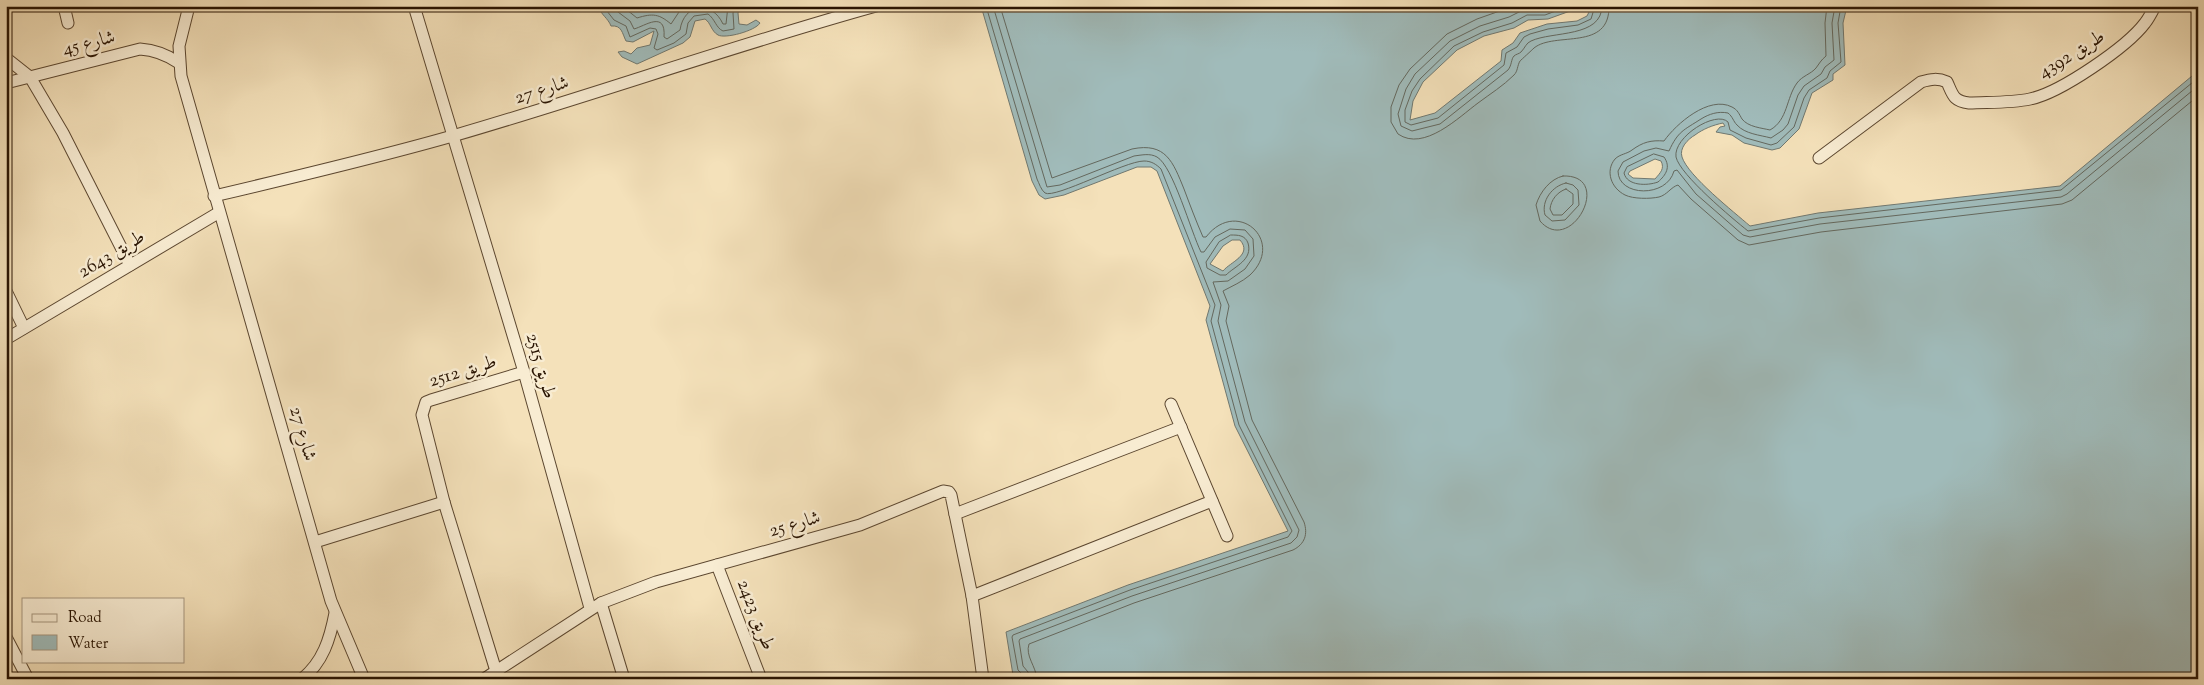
<svg xmlns="http://www.w3.org/2000/svg" width="2204" height="685" font-family="'Sorts Mill Goudy',Amiri,serif">
<style>
.water{fill:#a0bbba;stroke:#707870;fill-rule:evenodd}
.lines{fill:none;stroke-linecap:round;stroke-linejoin:round}
.shore{stroke:#64685e;stroke-width:1}
.minor-casing{stroke:#5c4730;stroke-width:13}
.minor{stroke:#f8ecd2;stroke-width:11}
.labels{text-anchor:middle;dominant-baseline:central;stroke-width:5;stroke-linejoin:round;paint-order:stroke}
.street-label{font-size:19px;fill:#291402;stroke:#f8ecd2}
</style>
<rect width="100%" height="100%" fill="#f4e1ba"/>
<filter id="stains"><feTurbulence type="fractalNoise" baseFrequency=".004" numOctaves="4"/><feColorMatrix values="0 0 0 0 .2 0 0 0 0 .09 0 0 0 0 .02 0 0 0 .5 -.17"/></filter>
<radialGradient id="worn" r=".72"><stop offset=".6" stop-color="#630" stop-opacity="0"/><stop offset="1" stop-color="#630" stop-opacity=".3"/></radialGradient>
<g class="water">
<path d="M598,6H740L738,13L739,24L747,25L756,20L760,23C755,31 725,39 718,35C711,31 711,23 705,19L695,21L690,37L683,43L637,64L622,57L618,52L624,51L631,54L637,48L650,45L654,31L633,42L626,41C622,33 622,25 611,26C608,18 601,15 598,6Z"/>
<path d="M981,6H1584L1548,19L1528,20L1514,28L1484,36L1457,50L1423,82L1413,101L1410,120L1435,113L1501,61L1502,50L1513,43L1520,33L1547,24L1577,21L1587,16L1591,8L1589,6H1847L1843,23L1845,65L1833,74V80L1812,93L1799,129L1780,148L1772,150L1744,143L1732,135L1716,132L1720,127L1725,126L1723,123C1713,125 1703,129 1695,135C1688,139 1679,148 1682,157C1688,176 1734,212 1750,226L1818,213L2060,186L2198,71V679H1023L1013,675L1006,632L1128,585L1288,531L1235,426L1206,320L1210,306L1157,171L1151,167H1137L1064,195L1045,199L1039,195L1032,181ZM1655,159L1661,161C1665,169 1660,173 1655,179L1633,178L1628,174L1630,171ZM1232,240H1240C1253,255 1230,262 1223,271L1210,264L1223,246Z"/>
</g>
<g class="lines">
<g class="shore">
<path d="M603,6L614,20L626,26L630,37L650,28L656,29L658,34L654,48L657,50L674,43L686,34L688,23L694,16L708,14C715,19 716,28 723,31L734,29L733,13L735,6"/>
<path d="M610,6L630,21L634,29C645,26 666,10 664,37L667,39L680,30C684,3 712,0 723,24H726L728,6"/>
<path d="M622,6L637,18C653,13 659,14 671,24L683,6"/>
<path d="M986,6L1037,179C1039,183 1041,190 1045,193C1055,199 1125,161 1144,161C1151,161 1156,164 1161,169L1215,305L1211,321L1239,425L1292,531L1288,537L1130,590L1013,635L1012,637L1018,670L1022,674L1023,679"/>
<path d="M993,6L1047,187L1060,185L1134,156C1142,155 1150,153 1157,157C1173,166 1191,232 1201,252H1204L1215,237L1230,229L1245,230L1253,239L1254,256L1245,269L1228,281L1213,282L1221,305L1218,321L1245,422L1299,530L1297,537L1291,543L1132,596L1020,639L1019,641L1023,666L1028,672L1029,679"/>
<path d="M1000,6L1052,178L1132,149C1166,142 1173,162 1184,189C1190,205 1196,221 1203,237H1206C1237,197 1286,241 1250,275C1242,282 1232,286 1223,291L1229,306L1226,321L1252,420L1304,522C1308,534 1305,544 1293,550L1134,603L1029,644C1025,656 1036,666 1037,679"/>
<path d="M1514,6L1477,19L1447,34L1410,69L1399,85L1391,107V122L1398,134C1424,152 1459,117 1478,103C1490,94 1503,86 1514,75C1518,71 1517,66 1520,61C1521,60 1532,50 1534,48C1555,31 1610,52 1609,6"/>
<path d="M1550,6L1541,10L1525,9L1509,17L1480,26L1450,41L1415,74L1406,89L1398,114L1401,126L1412,131L1440,124L1508,70C1512,65 1511,59 1514,56C1516,54 1519,54 1521,52C1525,48 1526,43 1531,41C1552,31 1602,38 1602,6"/>
<polyline points="1569,6 1545,15 1527,15 1512,23 1483,32 1454,46 1420,79 1412,91 1405,110 1405,122 1411,125 1438,118 1504,65 1506,53 1517,47 1524,37 1530,34 1548,29 1578,25 1591,19 1595,6"/>
<path d="M1827,6L1825,23L1826,56C1821,60 1819,64 1816,68C1811,74 1802,76 1797,83C1786,98 1788,120 1770,130C1762,128 1748,127 1742,119C1739,114 1738,110 1732,107C1709,95 1676,124 1664,141C1651,140 1643,142 1632,150C1627,154 1620,154 1615,159C1605,171 1611,188 1625,195C1633,199 1650,199 1659,197C1667,195 1671,187 1678,185L1691,199L1738,240L1749,245L1821,232L2062,204L2072,200L2198,96"/>
<path d="M1835,6L1832,23L1834,60L1825,67L1821,74L1804,86L1798,95L1788,124L1783,130L1771,138C1760,135 1745,134 1737,125C1733,121 1733,117 1728,113C1718,111 1709,114 1701,119C1684,130 1678,131 1669,151L1656,148L1644,151L1623,162L1618,171C1618,197 1667,198 1674,171L1677,170L1696,194L1743,235L1750,237L1820,224L2061,197L2067,194L2198,86"/>
<path d="M1841,6L1838,23L1841,62L1830,71L1827,78L1809,90L1804,98L1794,127L1777,143L1771,145L1746,138L1730,130L1728,122C1716,110 1673,137 1676,157C1680,175 1733,219 1748,231L1819,218L2061,190L2198,78"/>
<path d="M1654,154L1664,157C1671,167 1666,175 1658,182C1647,186 1627,186 1624,173L1627,167Z"/>
<path d="M1563,176C1615,174 1571,257 1540,221L1536,205C1540,192 1550,179 1563,176Z"/>
<path d="M1566,183L1573,185L1578,190L1579,205L1565,220L1552,221L1545,215C1541,201 1552,186 1566,183Z"/>
<path d="M1566,189L1573,194V204L1562,215H1553L1550,209C1551,200 1557,192 1566,189Z"/>
<path d="M1231,235C1238,235 1245,235 1248,243C1253,260 1235,266 1226,275H1220L1207,268L1206,262L1219,242Z"/>
</g>
<g class="minor-casing">
<g id="minor">
<polyline points="64,6 68,23"/>
<polyline points="189,6 179,46 181,76 331,601 364,679"/>
<polyline points="414,6 524,372 590,608"/>
<polyline points="6,58 30,77 63,133 130,265"/>
<path d="M6,83L140,49C155,50 166,54 179,63"/>
<path d="M1819,158L1921,82C1931,79 1938,78 1947,82C1953,95 1953,101 1969,103C1989,102 2011,103 2030,99C2060,93 2127,47 2145,23C2149,18 2152,12 2155,6"/>
<path d="M214,196C295,177 376,158 456,135C597,94 735,45 876,6"/>
<polyline points="6,291 24,328"/>
<polyline points="6,339 218,213"/>
<polyline points="1171,404 1227,536"/>
<polyline points="955,514 1181,427"/>
<polyline points="315,542 444,502"/>
<polyline points="717,565 761,679"/>
<polyline points="972,596 1212,501"/>
<polyline points="601,603 624,679"/>
<polyline points="6,637 28,679"/>
<polyline points="496,671 444,502 422,415 426,402 431,400 524,372"/>
<path d="M302,679C323,662 330,639 335,613"/>
<polyline points="484,679 601,603 656,582 860,525 943,491 949,492 951,495 972,596 983,679"/>
</g>
</g>
<use href="#minor" class="minor"/>
</g>
<g class="labels">
<g class="street-label">
<text transform="translate(89 44) rotate(-14)">شارع 45</text>
<text transform="translate(2072 55) rotate(-32)">طريق 4392</text>
<text transform="translate(542 91) rotate(-17)">شارع 27</text>
<text transform="translate(112 255) rotate(-31)">طريق 2643</text>
<text transform="translate(540 366) rotate(74)">طريق 2515</text>
<text transform="translate(463 372) rotate(-17)">طريق 2512</text>
<text transform="translate(302 434) rotate(74)">شارع 27</text>
<text transform="translate(795 525) rotate(-16)">شارع 25</text>
<text transform="translate(755 615) rotate(69)">طريق 2423</text>
</g>
</g>
<rect width="2204" height="685" fill="none" stroke="#f4e1ba" stroke-width="25"/>
<rect x="8" y="8" width="2189" height="670" fill="none" stroke="#291402" stroke-width="2.5"/>
<rect x="12" y="12" width="2179" height="660" fill="none" stroke="#291402"/>
<rect x="22" y="598" width="162" height="65" fill="#f8ecd2" stroke="#a5967f"/>
<rect x="32" y="614" width="25" height="8" fill="#f8ecd2" stroke="#a5967f"/>
<text x="68" y="622" font-size="15" fill="#291402">Road</text>
<rect x="32" y="635" width="25" height="15" fill="#a0bbba" stroke="#a5967f"/>
<text x="68" y="648" font-size="15" fill="#291402">Water</text>
<rect width="100%" height="100%" filter="url(#stains)"/>
<rect width="100%" height="100%" fill="url(#worn)"/>
</svg>
